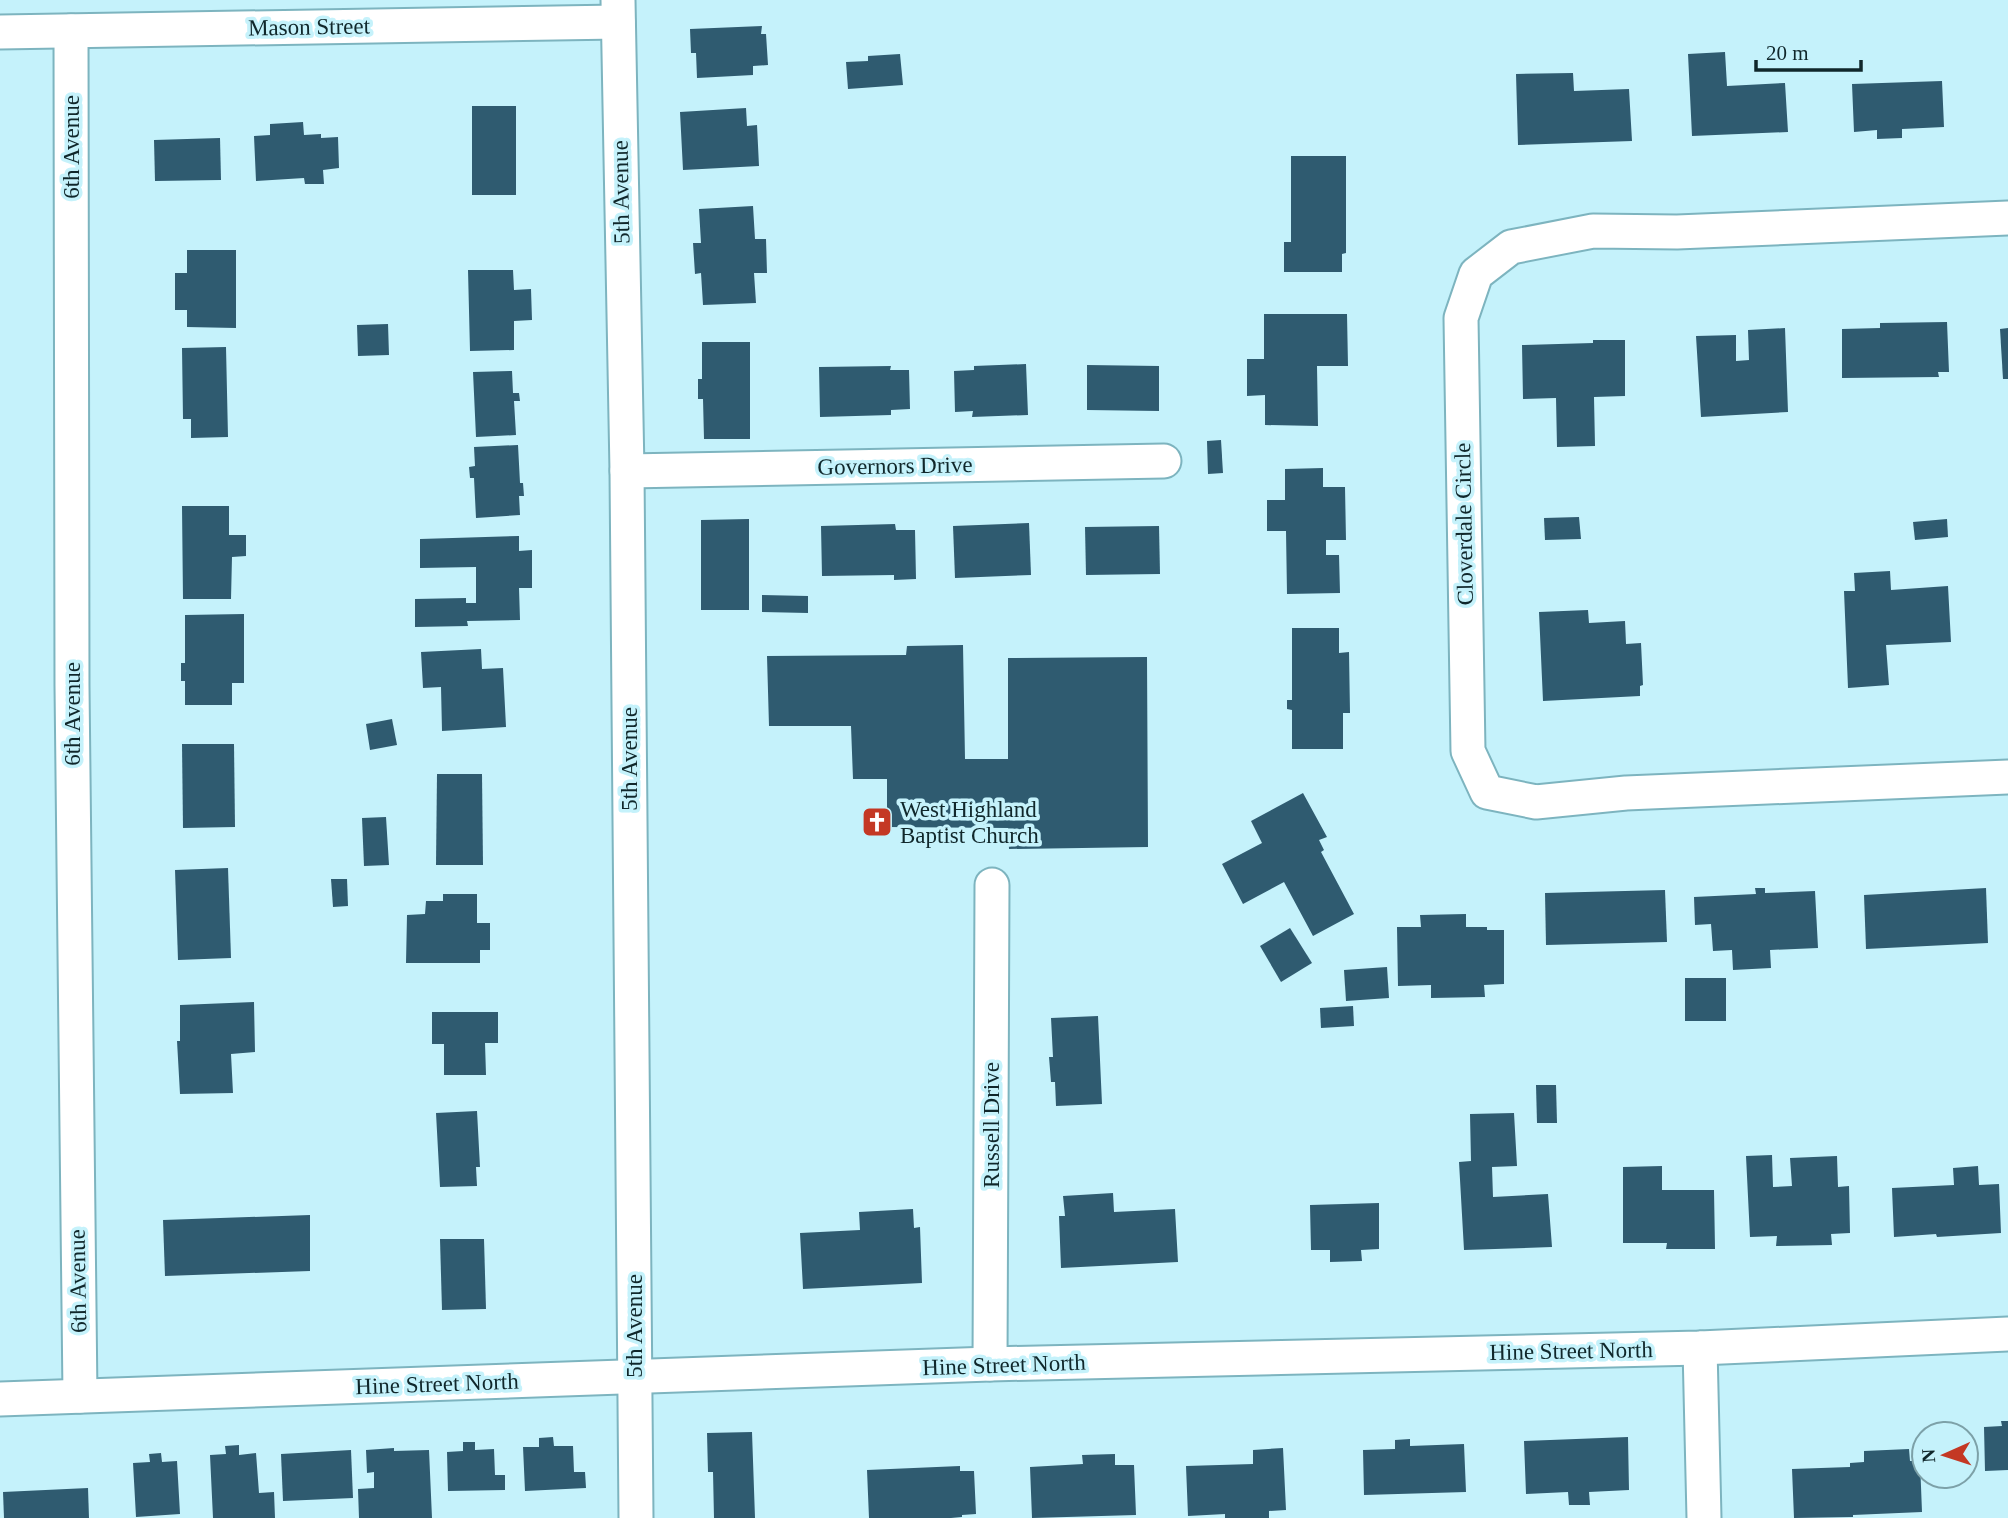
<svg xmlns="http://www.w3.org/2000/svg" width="2008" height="1518" font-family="Georgia,serif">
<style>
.building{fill:#2f5b70}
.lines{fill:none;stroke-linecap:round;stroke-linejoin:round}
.minor-casing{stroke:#7db4bf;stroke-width:37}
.minor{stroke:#fff;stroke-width:33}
.labels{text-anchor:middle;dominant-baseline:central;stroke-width:7;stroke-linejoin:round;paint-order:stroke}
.street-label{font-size:23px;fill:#10272b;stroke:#c5f2fb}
.poi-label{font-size:23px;fill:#10272b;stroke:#c5f2fb;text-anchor:start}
</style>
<rect width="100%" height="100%" fill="#c5f2fb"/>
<g class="building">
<polygon points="762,26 761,34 766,34 768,65 753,66 753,75 697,78 696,53 691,53 690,29"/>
<polygon points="1725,52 1727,86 1785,83 1788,132 1692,136 1688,54"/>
<polygon points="900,54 903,85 848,89 846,62 868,61 868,56"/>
<polygon points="1573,73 1574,91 1629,89 1632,141 1518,145 1516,74"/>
<polygon points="1942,81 1944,127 1902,129 1902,138 1877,139 1877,130 1854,132 1852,84"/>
<rect x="472" y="106" width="44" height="89"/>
<polygon points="746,108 747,126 757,125 759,166 683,170 680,112"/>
<polygon points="303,122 304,135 321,134 321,138 338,137 339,168 323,170 324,184 305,184 304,178 256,181 254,136 270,135 270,124"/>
<polygon points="220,138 221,180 155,181 154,140"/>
<polygon points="1291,156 1346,156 1346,253 1342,254 1342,272 1284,272 1284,242 1291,242"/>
<polygon points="753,206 755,239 766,239 767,273 754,273 756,303 703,305 701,273 695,274 693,243 701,243 699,209"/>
<polygon points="187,250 236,250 236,328 187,327 187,310 175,310 175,273 187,273"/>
<polygon points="468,270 513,270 514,290 531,289 532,320 514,321 514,350 470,351"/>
<polygon points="1264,314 1347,314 1348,366 1317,366 1318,426 1265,425 1265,395 1247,396 1247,359 1264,359"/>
<polygon points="1947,322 1949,372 1938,372 1939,377 1842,378 1842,329 1880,328 1880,323"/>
<polygon points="388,324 389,355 358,356 357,325"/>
<polygon points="1785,328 1788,412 1701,417 1696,336 1736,335 1736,361 1749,360 1748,330"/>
<polygon points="2008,328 2008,379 2003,379 2000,329"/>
<polygon points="1593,340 1625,340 1625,396 1594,397 1595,446 1557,447 1556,398 1523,399 1522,345 1593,343"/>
<polygon points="702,342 750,342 750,439 704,439 703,399 698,399 698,379 702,379"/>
<polygon points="226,347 228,437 191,438 191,419 183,419 182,348"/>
<polygon points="1026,364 1028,415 972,417 973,411 955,412 954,371 974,370 974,366"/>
<polygon points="1087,365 1159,366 1159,411 1087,410"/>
<polygon points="891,366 890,370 909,370 910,409 891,410 891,415 820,417 819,367"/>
<polygon points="512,371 513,393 519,393 520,401 514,401 516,435 476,437 473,372"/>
<polygon points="1221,440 1223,473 1208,474 1207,441"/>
<polygon points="518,445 520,483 523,483 524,496 519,496 520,515 476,518 474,478 470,478 469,467 475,466 474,447"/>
<polygon points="1323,468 1323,487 1345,487 1346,540 1326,540 1326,555 1339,555 1340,593 1287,594 1286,531 1267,531 1267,500 1285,500 1285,469"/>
<polygon points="182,506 229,506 229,535 246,535 246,556 232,557 231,599 183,599"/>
<polygon points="1579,517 1581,539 1545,540 1544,518"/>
<polygon points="749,519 749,610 701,610 701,520"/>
<polygon points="1947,519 1948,537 1915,540 1913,522"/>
<polygon points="1029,523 1031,575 955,578 953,526"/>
<polygon points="895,524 896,530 915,530 916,579 894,580 894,575 822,576 821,526"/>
<polygon points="1159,526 1160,574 1086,575 1085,527"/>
<polygon points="519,536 519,551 532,550 532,588 519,588 520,620 467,621 468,626 415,627 415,599 466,598 466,603 476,603 476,567 420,568 420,539"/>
<polygon points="1890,571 1891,590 1948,586 1951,642 1886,645 1889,685 1848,688 1844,591 1855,591 1854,573"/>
<polygon points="762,595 808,596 808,613 762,612"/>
<polygon points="1588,610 1589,623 1625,621 1626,644 1641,643 1643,685 1640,686 1640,696 1543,701 1539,612"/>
<polygon points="244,614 244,683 232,683 232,705 185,705 185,681 181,681 181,663 185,663 185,615"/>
<polygon points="1292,628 1339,628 1339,653 1349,652 1350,713 1343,713 1343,749 1292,749 1292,710 1287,709 1287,700 1292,700"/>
<polygon points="963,645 965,759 1008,759 1008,658 1147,657 1148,847 1009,849 1008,828 887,827 887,779 853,779 851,726 769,726 767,656 906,655 907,646"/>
<polygon points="481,649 482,669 503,668 506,727 442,731 441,687 423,688 421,652"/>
<polygon points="392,719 397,745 370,750 366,724"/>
<polygon points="182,744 234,744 235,827 183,828"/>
<polygon points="437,774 482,774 483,865 436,865"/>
<polygon points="1303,793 1327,837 1319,840 1324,850 1321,852 1354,914 1313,936 1284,882 1243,904 1222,864 1262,843 1251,821"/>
<polygon points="386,817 389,865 364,866 362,818"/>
<polygon points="228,868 231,958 178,960 175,870"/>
<polygon points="331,879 347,879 348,906 333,907"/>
<polygon points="1755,888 1765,888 1765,893 1815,891 1818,948 1770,950 1771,968 1733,970 1732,950 1713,951 1711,924 1695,925 1694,897 1756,894"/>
<polygon points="1986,888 1988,943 1866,949 1864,895"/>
<polygon points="1665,890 1667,942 1546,945 1545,893"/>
<polygon points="443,894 477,894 477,923 490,923 490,950 480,950 480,963 406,963 407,915 425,914 426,901 443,901"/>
<polygon points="1466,914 1466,927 1487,927 1487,930 1504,930 1504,984 1484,985 1485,997 1431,998 1431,985 1398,986 1397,927 1421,927 1420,915"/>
<polygon points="1290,928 1312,963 1281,982 1260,946"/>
<polygon points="1387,967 1389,998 1346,1001 1344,970"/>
<rect x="1685" y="978" width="41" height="43"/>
<polygon points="254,1002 255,1052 231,1054 233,1093 180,1094 177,1041 180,1041 180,1005"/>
<polygon points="1353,1006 1354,1026 1321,1028 1320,1008"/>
<polygon points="432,1012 498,1012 498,1043 485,1043 486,1075 444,1075 444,1044 432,1044"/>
<polygon points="1098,1016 1102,1104 1056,1106 1055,1082 1051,1082 1049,1057 1053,1057 1051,1018"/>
<polygon points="1536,1085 1556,1085 1557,1123 1537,1123"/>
<polygon points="477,1111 480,1167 476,1167 477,1186 440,1187 436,1113"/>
<polygon points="1514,1113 1517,1166 1492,1167 1493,1197 1548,1194 1552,1247 1464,1250 1459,1162 1471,1161 1470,1114"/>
<polygon points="1772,1155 1773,1187 1792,1186 1790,1158 1837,1156 1838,1187 1849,1186 1850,1233 1831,1234 1832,1245 1776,1246 1777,1236 1750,1237 1746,1156"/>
<polygon points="1662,1166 1662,1190 1714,1190 1715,1249 1666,1249 1667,1243 1623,1243 1623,1167"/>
<polygon points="1978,1166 1979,1185 1999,1184 2001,1233 1937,1237 1936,1234 1894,1237 1892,1188 1954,1185 1953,1168"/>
<polygon points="1113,1193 1114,1212 1175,1209 1178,1262 1061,1268 1059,1216 1065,1216 1063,1196"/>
<polygon points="1379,1203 1379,1249 1361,1250 1362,1261 1330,1262 1330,1250 1311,1250 1310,1205"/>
<polygon points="913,1209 914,1228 920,1227 922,1283 803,1289 800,1233 860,1230 859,1212"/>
<polygon points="310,1215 310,1271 165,1276 163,1220"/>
<polygon points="440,1239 484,1239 486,1309 442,1310"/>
<polygon points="2001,1421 2008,1421 2008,1470 1985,1471 1984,1427 2002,1426"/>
<polygon points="752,1432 755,1518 714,1518 713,1472 708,1472 707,1433"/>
<polygon points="553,1437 554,1446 573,1446 574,1472 585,1472 586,1488 525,1491 523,1447 539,1447 539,1438"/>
<polygon points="1628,1437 1629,1490 1589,1492 1590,1505 1569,1505 1568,1492 1526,1494 1524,1441"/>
<polygon points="1410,1439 1410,1446 1464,1444 1466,1492 1364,1495 1363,1450 1395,1449 1395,1440"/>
<polygon points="463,1442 475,1442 475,1450 494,1449 495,1475 505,1475 505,1490 448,1491 447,1452 463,1451"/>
<polygon points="239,1445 239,1455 256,1453 259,1493 274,1492 275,1518 213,1518 210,1455 226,1454 225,1446"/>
<polygon points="394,1448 394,1451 429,1450 432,1518 359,1518 358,1489 374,1488 374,1472 367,1473 366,1450"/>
<polygon points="1283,1448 1286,1510 1269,1511 1269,1518 1225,1518 1225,1514 1188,1516 1186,1466 1253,1464 1253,1450"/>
<polygon points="1909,1449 1910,1461 1920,1461 1922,1512 1853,1515 1853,1517 1794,1518 1792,1469 1850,1467 1850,1463 1864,1462 1864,1451"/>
<polygon points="351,1450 353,1498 283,1501 281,1454"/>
<polygon points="161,1453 162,1462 177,1461 180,1514 136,1517 133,1463 150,1462 149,1454"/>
<polygon points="1115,1454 1115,1465 1134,1465 1136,1515 1032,1518 1030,1467 1083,1464 1082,1455"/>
<polygon points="960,1466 960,1471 974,1471 976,1514 962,1515 962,1517 951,1518 869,1518 867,1470"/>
<polygon points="88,1488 89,1518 4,1518 3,1492"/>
</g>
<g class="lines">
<g class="minor-casing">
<g id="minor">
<polyline points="618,0 627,471 636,1518"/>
<polyline points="71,31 72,686 80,1396"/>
<polyline points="0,32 618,22"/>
<polyline points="2008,218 1677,232 1593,231 1511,247 1476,274 1461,318 1468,751 1487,792 1536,802 1626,793 2008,777"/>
<polyline points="627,471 1164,461"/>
<polyline points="1700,1348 1704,1518"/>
<polyline points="990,1364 992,885"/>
<polyline points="0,1399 990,1364 1700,1348 2008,1334"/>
</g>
</g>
<use href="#minor" class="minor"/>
</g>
<defs>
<g id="church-square" transform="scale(1.575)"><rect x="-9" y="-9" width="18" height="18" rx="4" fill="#c43824" stroke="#c5f2fb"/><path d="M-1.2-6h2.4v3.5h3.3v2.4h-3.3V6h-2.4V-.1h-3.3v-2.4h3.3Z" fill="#fff"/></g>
</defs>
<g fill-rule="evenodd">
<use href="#church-square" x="877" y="822"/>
</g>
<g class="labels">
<g class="street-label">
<text transform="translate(309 27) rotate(-1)">Mason Street</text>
<text transform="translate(71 147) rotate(-90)">6th Avenue</text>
<text transform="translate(621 192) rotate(-91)">5th Avenue</text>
<text transform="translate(895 466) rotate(-1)">Governors Drive</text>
<text transform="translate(1464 524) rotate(-91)">Cloverdale Circle</text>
<text transform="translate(72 714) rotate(-90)">6th Avenue</text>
<text transform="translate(629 759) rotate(-90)">5th Avenue</text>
<text transform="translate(991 1125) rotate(-90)">Russell Drive</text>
<text transform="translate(78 1281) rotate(-91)">6th Avenue</text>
<text transform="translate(634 1326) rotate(-90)">5th Avenue</text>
<text transform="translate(1571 1351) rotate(-1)">Hine Street North</text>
<text transform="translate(1004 1365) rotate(-2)">Hine Street North</text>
<text transform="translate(437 1384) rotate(-2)">Hine Street North</text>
</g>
<g class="poi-label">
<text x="900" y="809">West Highland<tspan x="900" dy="26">Baptist Church</tspan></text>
</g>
</g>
<g transform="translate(1945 1455) rotate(267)"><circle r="33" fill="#c5f2fb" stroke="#7da1a8" stroke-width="2"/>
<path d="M0-5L12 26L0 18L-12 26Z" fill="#c43824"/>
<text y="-10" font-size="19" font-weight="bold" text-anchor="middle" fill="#10272b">N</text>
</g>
<path d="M1756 60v10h105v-10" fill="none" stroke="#10272b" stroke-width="3.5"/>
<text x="1766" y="60" font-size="21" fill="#10272b" stroke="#c5f2fb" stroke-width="5" paint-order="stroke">20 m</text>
</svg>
